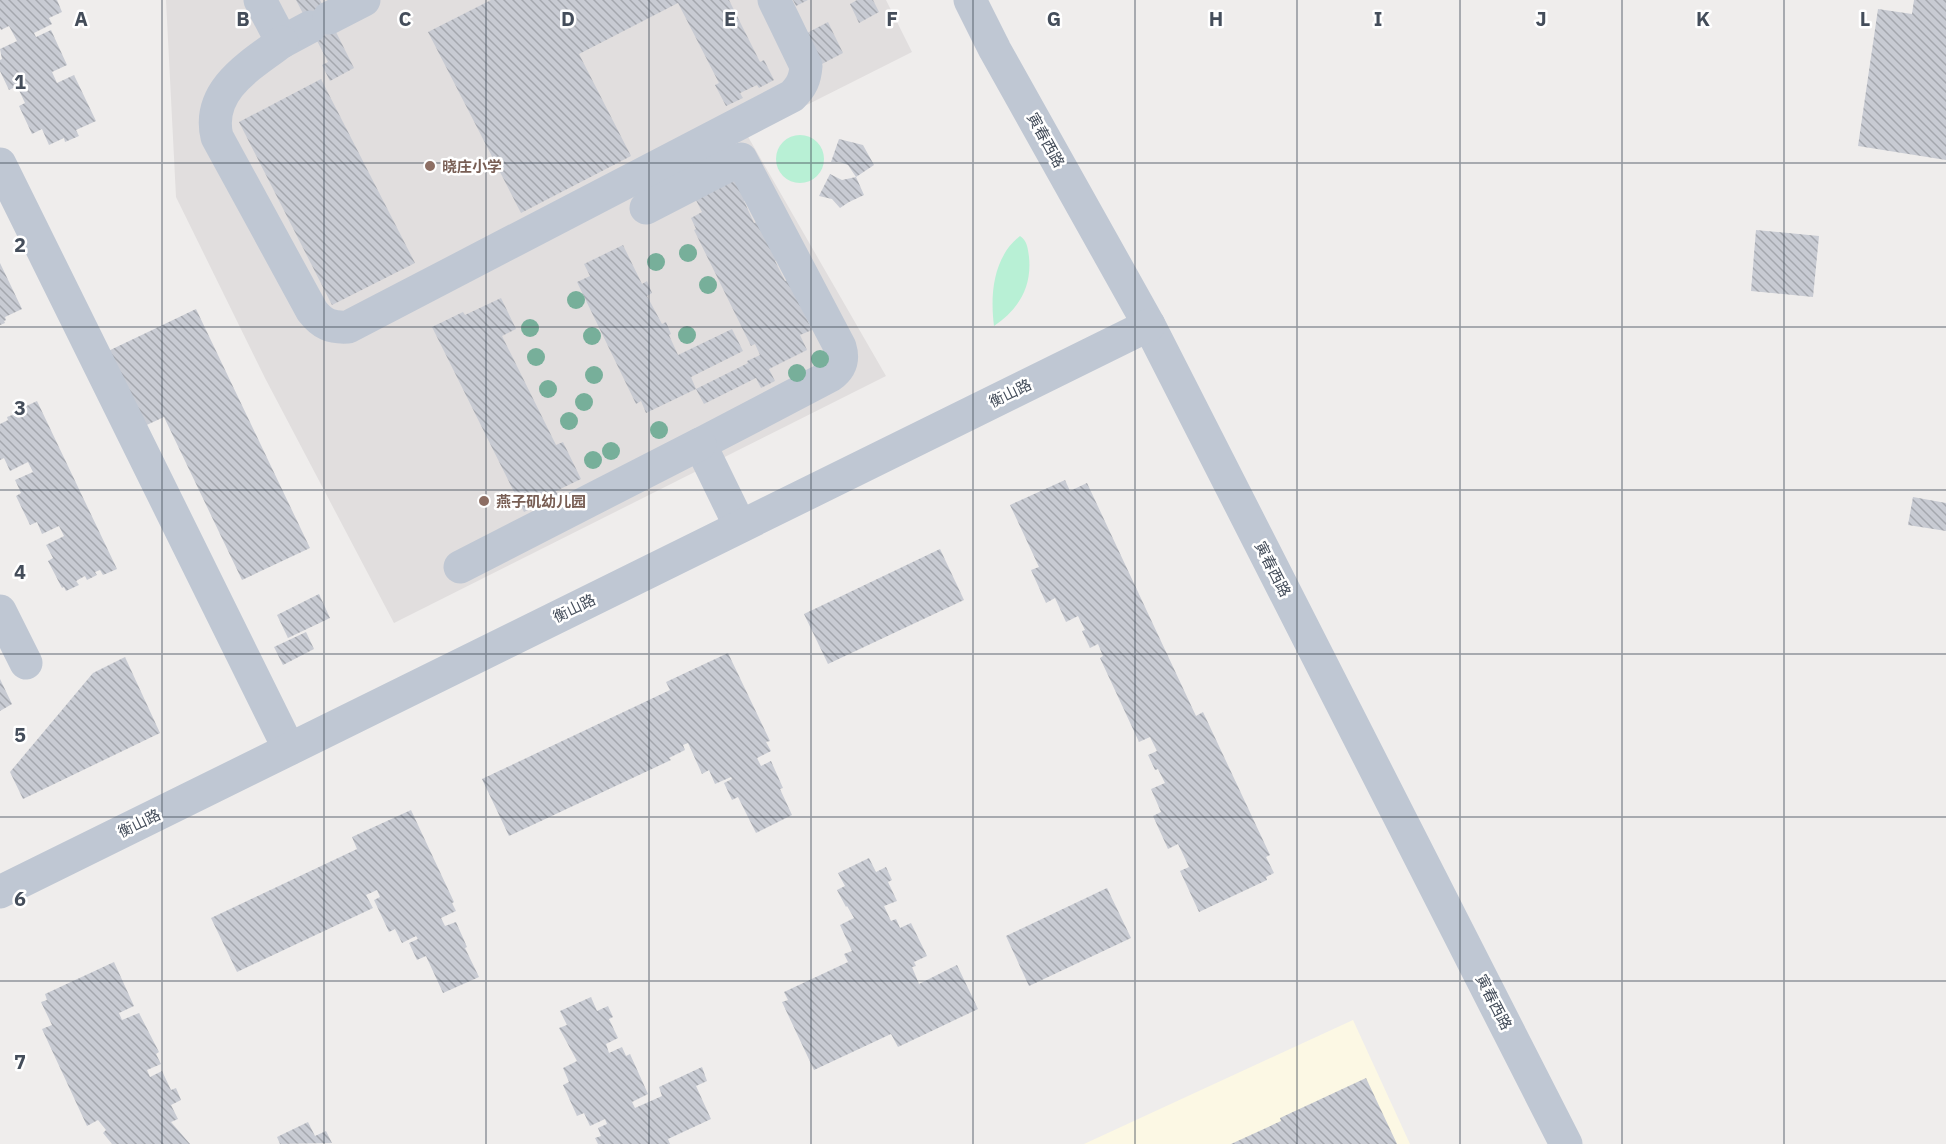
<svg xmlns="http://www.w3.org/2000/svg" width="1946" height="1144" font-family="'IBM Plex Sans','Noto Sans SC',sans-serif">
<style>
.commercial{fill:#fcf8e4}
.education{fill:#e1dede}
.green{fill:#b8f0d5}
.building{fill:url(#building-back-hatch)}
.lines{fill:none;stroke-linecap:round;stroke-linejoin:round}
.minor{stroke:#bfc7d3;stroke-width:33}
.tree{fill:#77af9a}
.grid{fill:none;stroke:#444d5a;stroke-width:1.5;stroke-opacity:0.55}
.education-dot{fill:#8d6e63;stroke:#fff;stroke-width:2}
.labels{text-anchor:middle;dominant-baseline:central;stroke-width:5;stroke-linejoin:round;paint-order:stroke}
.street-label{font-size:15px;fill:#444d5a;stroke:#fff}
.education-label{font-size:15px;font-weight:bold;fill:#785e54;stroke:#fff;text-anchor:start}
.grid-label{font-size:20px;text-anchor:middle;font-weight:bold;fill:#444d5a;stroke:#fff;stroke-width:5;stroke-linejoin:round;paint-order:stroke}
</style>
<defs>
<pattern id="building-back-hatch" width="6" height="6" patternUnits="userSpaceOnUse" patternTransform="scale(1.5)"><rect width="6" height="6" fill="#c8cbd3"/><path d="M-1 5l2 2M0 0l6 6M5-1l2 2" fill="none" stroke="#a4a7ae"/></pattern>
</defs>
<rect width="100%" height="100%" fill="#efedec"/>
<polygon class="commercial" points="1353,1020 1410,1144 1084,1144"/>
<polygon class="education" points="166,0 886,0 912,52 747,135 886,376 394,623 265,378 176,197"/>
<g class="green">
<circle cx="800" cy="159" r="24"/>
<path d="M1020,236C1027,240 1028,249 1029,257C1032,287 1019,309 994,326C990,295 993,257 1020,236Z"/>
</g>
<g class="building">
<polygon points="0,0 57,0 62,12 49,18 52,24 34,33 36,37 51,30 67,65 52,72 57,83 74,75 96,121 76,130 79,136 65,142 64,138 49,145 42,129 32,134 19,106 25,103 17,86 9,90 0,71 0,60 2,59 0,49 17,41 9,26 1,30 0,28"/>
<polygon points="296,0 320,0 354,68 330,81 322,65 328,62"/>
<polygon points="491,0 729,0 760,62 764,60 774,80 759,88 757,85 740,93 743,98 726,106 715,85 719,83 678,3 579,54 631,156 521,213 428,32"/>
<polygon points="793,0 808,0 796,6"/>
<polygon points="857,0 873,0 879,12 859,23 850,4"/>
<polygon points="1914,0 1946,0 1946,160 1858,146 1878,9 1912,14"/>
<polygon points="828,22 843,53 822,64 807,33"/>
<polygon points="321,79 415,263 332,305 239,122"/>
<polygon points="839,139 863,145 874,165 856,177 864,195 849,202 840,208 832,199 819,196 830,174 842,180 856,177 848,165 840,162 831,162"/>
<polygon points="734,179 748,199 744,201 754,223 759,221 778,260 775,261 785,281 788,280 812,330 800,335 807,350 769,369 775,381 761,388 756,378 704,404 696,389 748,363 747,361 760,355 755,344 751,346 694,230 696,229 691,218 702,212 695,198"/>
<polygon points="1756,230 1819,236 1813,297 1751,291"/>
<polygon points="623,245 642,284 647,281 652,293 647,296 662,324 666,322 671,334 669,335 678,355 732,329 743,351 691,377 696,389 646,413 641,401 636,404 577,282 590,276 584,264"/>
<polygon points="0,263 22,309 5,317 6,320 4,321 5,323 0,325"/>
<polygon points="501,298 516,329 502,336 556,445 563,442 581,479 556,491 558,496 524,512 432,327 463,312 465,315"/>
<polygon points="196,309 310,548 242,580 164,417 138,429 102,354"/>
<polygon points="37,401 117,569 103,575 100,570 95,572 97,575 87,580 85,576 76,581 79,585 66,591 64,587 62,588 48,561 53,558 46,545 64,536 59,526 42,534 37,522 30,525 16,496 21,493 15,480 33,472 28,462 10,471 4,458 0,460 0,424 8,420 7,417 17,413 18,415 22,413 20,409"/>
<polygon points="1065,480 1070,491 1087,483 1196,716 1203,712 1270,855 1266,857 1274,873 1266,877 1267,880 1199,912 1180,871 1189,867 1178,844 1168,849 1153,816 1161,812 1151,789 1165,783 1158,769 1155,770 1148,755 1157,751 1150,737 1139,742 1100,658 1103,656 1098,644 1090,648 1082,631 1085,630 1078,616 1066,622 1055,598 1046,603 1031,570 1039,567 1010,505"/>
<polygon points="1913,497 1946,503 1946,531 1908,525"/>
<polygon points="940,549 964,600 828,664 804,614"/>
<polygon points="319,594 330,618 288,638 277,615"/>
<polygon points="306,632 314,649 283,665 274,647"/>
<polygon points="728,653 770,741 766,742 771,751 757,758 761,766 771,761 783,788 780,789 792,815 756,833 738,797 732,800 724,783 732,779 731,777 715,784 709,770 702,774 688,743 683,745 685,750 669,758 671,760 509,836 482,779 670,690 666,682"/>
<polygon points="125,657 160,733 23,799 10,772 93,673"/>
<polygon points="0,679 12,704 0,711"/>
<polygon points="411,810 454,902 452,903 456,911 441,918 445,926 456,922 467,947 465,948 479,977 443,993 426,956 417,960 409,943 418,939 416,936 402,943 395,929 389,932 374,900 380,897 377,890 366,895 373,908 237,972 211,918 357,849 352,837"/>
<polygon points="869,858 876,872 886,867 892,880 888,882 897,901 884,906 891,921 896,919 900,928 911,923 927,956 914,962 916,966 912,967 919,984 957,965 978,1009 898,1047 891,1034 814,1070 782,1002 788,1000 784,992 848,962 844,954 852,951 840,925 854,918 847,906 846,907 837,890 845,886 838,873"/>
<polygon points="1107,888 1131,938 1029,986 1006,936"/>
<polygon points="114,962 134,1006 119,1013 122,1020 139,1013 159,1052 156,1054 161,1064 147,1070 150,1077 162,1071 171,1090 176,1088 181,1100 171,1105 178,1119 171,1122 190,1144 112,1144 103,1133 106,1130 98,1120 87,1126 42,1029 52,1025 41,1002 47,1000 45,994"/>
<polygon points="591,997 597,1011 608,1006 613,1017 609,1019 618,1038 606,1044 609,1053 622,1047 626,1056 630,1054 648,1094 632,1102 635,1108 662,1096 659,1087 702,1067 707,1081 696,1086 711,1119 668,1139 670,1144 598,1144 595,1138 601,1136 598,1128 607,1124 605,1119 590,1126 584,1113 577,1116 563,1085 569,1082 563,1068 577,1061 559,1028 567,1025 560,1011"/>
<polygon points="1366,1078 1397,1144 1231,1144 1281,1121 1280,1118"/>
<polygon points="308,1122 315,1136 326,1131 332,1143 280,1144 277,1137"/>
</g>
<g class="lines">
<g class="minor">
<polyline points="260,0 282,42 310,27"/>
<polyline points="970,0 995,50 1149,325 1566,1144"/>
<polyline points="329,18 364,0"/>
<path d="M282,42C249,66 206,91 217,137L312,311C322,324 331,328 348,327L792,96C802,86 805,79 806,66L774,0"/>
<polyline points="0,164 289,749"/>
<path d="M646,208L741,159L840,347C844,360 841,368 830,376L700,444L740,526"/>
<polyline points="460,567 700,444"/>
<polyline points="0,611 26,663"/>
<polyline points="0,892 1149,325"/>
</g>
</g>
<g class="tree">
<circle cx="688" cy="253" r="9"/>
<circle cx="656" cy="262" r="9"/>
<circle cx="708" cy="285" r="9"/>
<circle cx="576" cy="300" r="9"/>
<circle cx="530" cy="328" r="9"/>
<circle cx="687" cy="335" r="9"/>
<circle cx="592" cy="336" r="9"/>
<circle cx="536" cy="357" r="9"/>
<circle cx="820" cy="359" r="9"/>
<circle cx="797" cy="373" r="9"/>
<circle cx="594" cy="375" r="9"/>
<circle cx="548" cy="389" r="9"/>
<circle cx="584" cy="402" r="9"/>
<circle cx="569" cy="421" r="9"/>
<circle cx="659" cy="430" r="9"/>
<circle cx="611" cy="451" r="9"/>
<circle cx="593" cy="460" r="9"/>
</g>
<path class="grid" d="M162,0V1144M324,0V1144M486,0V1144M649,0V1144M811,0V1144M973,0V1144M1135,0V1144M1297,0V1144M1460,0V1144M1622,0V1144M1784,0V1144M0,163H1946M0,327H1946M0,490H1946M0,654H1946M0,817H1946M0,981H1946"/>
<g class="education-dot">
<circle cx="430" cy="166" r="6"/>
<circle cx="484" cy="501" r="6"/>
</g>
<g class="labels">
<g class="street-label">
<text transform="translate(1046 140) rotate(61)">寅春西路</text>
<text transform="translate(1010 393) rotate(-26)">衡山路</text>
<text transform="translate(1273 569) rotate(63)">寅春西路</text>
<text transform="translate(574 608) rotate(-26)">衡山路</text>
<text transform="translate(139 823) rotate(-26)">衡山路</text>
<text transform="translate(1494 1002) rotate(63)">寅春西路</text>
</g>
<g class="education-label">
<text x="442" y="166">晓庄小学</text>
<text x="496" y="501">燕子矶幼儿园</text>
</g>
</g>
<g class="grid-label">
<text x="81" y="26">A</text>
<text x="243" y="26">B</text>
<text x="405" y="26">C</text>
<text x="568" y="26">D</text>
<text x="730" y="26">E</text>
<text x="892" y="26">F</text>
<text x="1054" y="26">G</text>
<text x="1216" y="26">H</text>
<text x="1378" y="26">I</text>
<text x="1541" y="26">J</text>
<text x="1703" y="26">K</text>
<text x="1865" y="26">L</text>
<text x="20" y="89">1</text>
<text x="20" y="252">2</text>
<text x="20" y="415">3</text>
<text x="20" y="579">4</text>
<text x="20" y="742">5</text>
<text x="20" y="906">6</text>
<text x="20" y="1069">7</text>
</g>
</svg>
